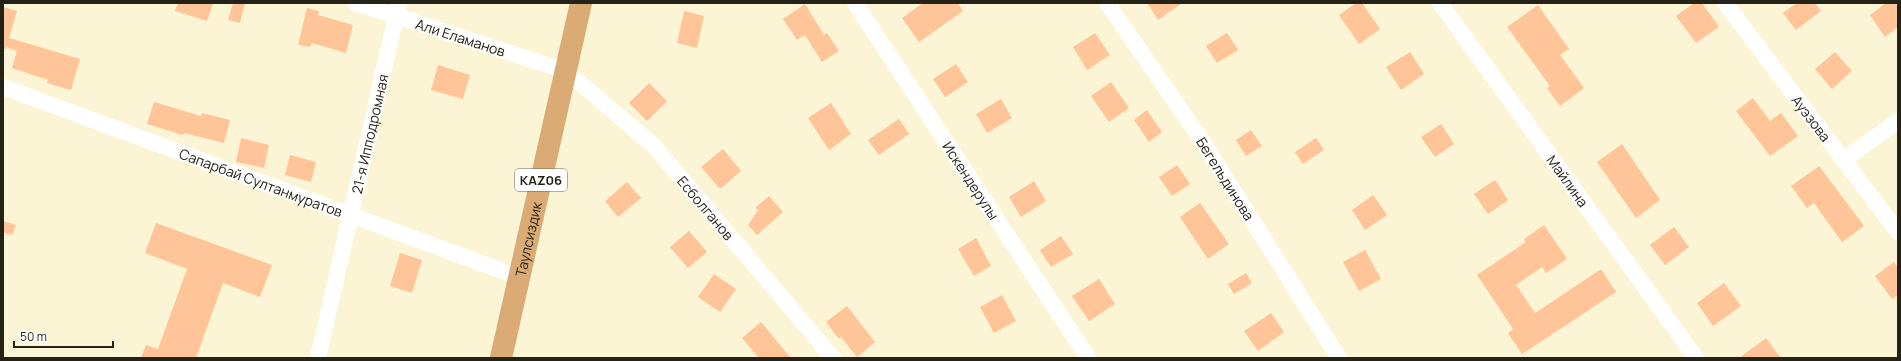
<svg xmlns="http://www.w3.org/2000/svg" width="1901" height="361" font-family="Manrope,sans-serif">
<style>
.building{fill:#ffc598}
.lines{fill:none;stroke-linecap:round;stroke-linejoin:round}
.street{stroke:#fff;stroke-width:16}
.primary{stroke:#daab74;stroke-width:22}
.labels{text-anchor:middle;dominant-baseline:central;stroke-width:4;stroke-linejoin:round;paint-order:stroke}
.shield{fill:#fff;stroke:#66655d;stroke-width:1}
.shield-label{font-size:13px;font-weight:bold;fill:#252317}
.street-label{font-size:14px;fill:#252317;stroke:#fff}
</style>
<rect width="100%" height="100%" fill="#fbf5d5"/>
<g class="building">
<polygon points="178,3 213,3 207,21 175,11"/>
<polygon points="233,3 245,3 240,23 228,20"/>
<polygon points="923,3 958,3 963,11 919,42 902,18"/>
<polygon points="1147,3 1182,3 1158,20"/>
<polygon points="1356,3 1362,3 1380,29 1359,44 1339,15"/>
<polygon points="1694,3 1702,3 1719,27 1696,43 1676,16"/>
<polygon points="1797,3 1815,3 1821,11 1796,30 1783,13"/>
<polygon points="1886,3 1895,3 1898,7 1898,27 1885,37 1870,15"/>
<polygon points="805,4 824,35 827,33 839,51 822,62 805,35 797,40 783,19"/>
<polygon points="1538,5 1569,49 1560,55 1584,88 1560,106 1547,88 1550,86 1507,27"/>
<polygon points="3,7 17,11 9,38 80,59 71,90 47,83 48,80 12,68 17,51 6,47 6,49 3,49"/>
<polygon points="307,8 319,11 318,15 353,25 346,53 312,43 310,47 298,45"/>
<polygon points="684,11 704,16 697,48 677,43"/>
<polygon points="1095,33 1110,55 1087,70 1073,47"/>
<polygon points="1227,33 1238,50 1217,63 1206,46"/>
<polygon points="1410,52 1424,74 1401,90 1386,67"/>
<polygon points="1835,52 1852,71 1832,89 1815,69"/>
<polygon points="956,64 968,82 945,97 933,79"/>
<polygon points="438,65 470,75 463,99 431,90"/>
<polygon points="1111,82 1129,108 1109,122 1091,96"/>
<polygon points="649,83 667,101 647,121 629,103"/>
<polygon points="1753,98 1770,121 1781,113 1798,136 1770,156 1736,111"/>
<polygon points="1001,99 1012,118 987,133 976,114"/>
<polygon points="154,102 201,116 202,113 230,120 224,143 184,133 183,135 147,124"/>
<polygon points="831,103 851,134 829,150 808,118"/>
<polygon points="1147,110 1162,132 1149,142 1134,120"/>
<polygon points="899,119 909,134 879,155 868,140"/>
<polygon points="1441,124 1454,144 1435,157 1421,137"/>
<polygon points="1251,130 1262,146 1246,156 1236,140"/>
<polygon points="241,138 269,145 264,168 236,162"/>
<polygon points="1316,138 1324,150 1303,164 1295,152"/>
<polygon points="1622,144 1660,200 1636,218 1597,162"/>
<polygon points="723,149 741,171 720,189 701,167"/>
<polygon points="290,155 316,162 311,182 285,175"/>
<polygon points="1177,165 1190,184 1172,196 1159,177"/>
<polygon points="1819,166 1864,226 1842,242 1814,203 1807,208 1791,186"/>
<polygon points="1495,180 1508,200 1488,214 1474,194"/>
<polygon points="1034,181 1046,201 1021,217 1009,197"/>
<polygon points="627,182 641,198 618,217 605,201"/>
<polygon points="1373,195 1387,215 1365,230 1352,210"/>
<polygon points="769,196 783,212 757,235 748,225 758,210 755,208"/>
<polygon points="1200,203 1229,244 1208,259 1180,217"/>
<polygon points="3,221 16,225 12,235 3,232"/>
<polygon points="156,223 272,265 260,297 223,283 196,358 141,358 146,345 158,349 187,269 145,253"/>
<polygon points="1544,225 1567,259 1546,273 1542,267 1516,285 1535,313 1601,269 1616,292 1522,354 1508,333 1513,329 1477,275 1526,242 1524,239"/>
<polygon points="1674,227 1689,247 1665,265 1650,245"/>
<polygon points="689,231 707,252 688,268 670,247"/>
<polygon points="1061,236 1073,254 1051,267 1040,250"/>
<polygon points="976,238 991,266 974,276 958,249"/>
<polygon points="1365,250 1381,279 1359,291 1343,262"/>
<polygon points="400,253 422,260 412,293 390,286"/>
<polygon points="1894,262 1898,268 1898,295 1892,299 1875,276"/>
<polygon points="1246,273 1252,283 1234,294 1228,284"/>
<polygon points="714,274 736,289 720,312 698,297"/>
<polygon points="1099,279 1115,304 1089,321 1072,296"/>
<polygon points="1724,283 1741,306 1713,326 1697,303"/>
<polygon points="1002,295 1016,321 994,333 980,307"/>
<polygon points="847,306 875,342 857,357 841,337 839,339 826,322"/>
<polygon points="1271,313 1284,332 1258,351 1244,331"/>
<polygon points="761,322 791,358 759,358 742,338"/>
<polygon points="1766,338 1781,358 1739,358"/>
</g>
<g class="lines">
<g class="street">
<path id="s1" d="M356,3L566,71L654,146L833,358"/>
<path id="s2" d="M855,3L1088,358"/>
<path id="s3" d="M1107,3L1201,139L1339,358"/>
<path id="s4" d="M1440,3L1696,358"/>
<path id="s5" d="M1725,3L1898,232"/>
<path id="s6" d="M3,87L519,277"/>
<polyline points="1843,160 1898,121"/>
<path id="s7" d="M318,358L399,3"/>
</g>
<path class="primary" id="s8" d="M501,358L581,3"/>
</g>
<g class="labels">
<rect class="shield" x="515" y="169" width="52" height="22" rx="3"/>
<g class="shield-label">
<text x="541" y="180">KAZ06</text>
</g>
<g class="street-label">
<text stroke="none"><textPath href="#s1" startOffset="110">Али Еламанов</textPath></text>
<text stroke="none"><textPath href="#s5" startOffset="144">Ауэзова</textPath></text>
<text stroke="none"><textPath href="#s7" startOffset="230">21-я Ипподромная</textPath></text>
<text stroke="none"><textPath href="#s3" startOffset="212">Бегельдинова</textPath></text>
<text stroke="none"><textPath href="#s2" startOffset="212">Искендерулы</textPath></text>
<text stroke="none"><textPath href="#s4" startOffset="219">Майлина</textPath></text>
<text stroke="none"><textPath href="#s6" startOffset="275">Сапарбай Султанмуратов</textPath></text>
<text stroke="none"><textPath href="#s1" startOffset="417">Есболганов</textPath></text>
<text stroke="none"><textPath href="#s8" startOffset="122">Таулсиздик</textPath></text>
</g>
</g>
<rect width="1901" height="361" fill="none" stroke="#252317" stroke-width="8"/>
<path d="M14 341v6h99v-6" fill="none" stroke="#252317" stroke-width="2"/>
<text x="20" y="341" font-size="12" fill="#252317" stroke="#ffffff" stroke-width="3" paint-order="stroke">50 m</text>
</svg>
